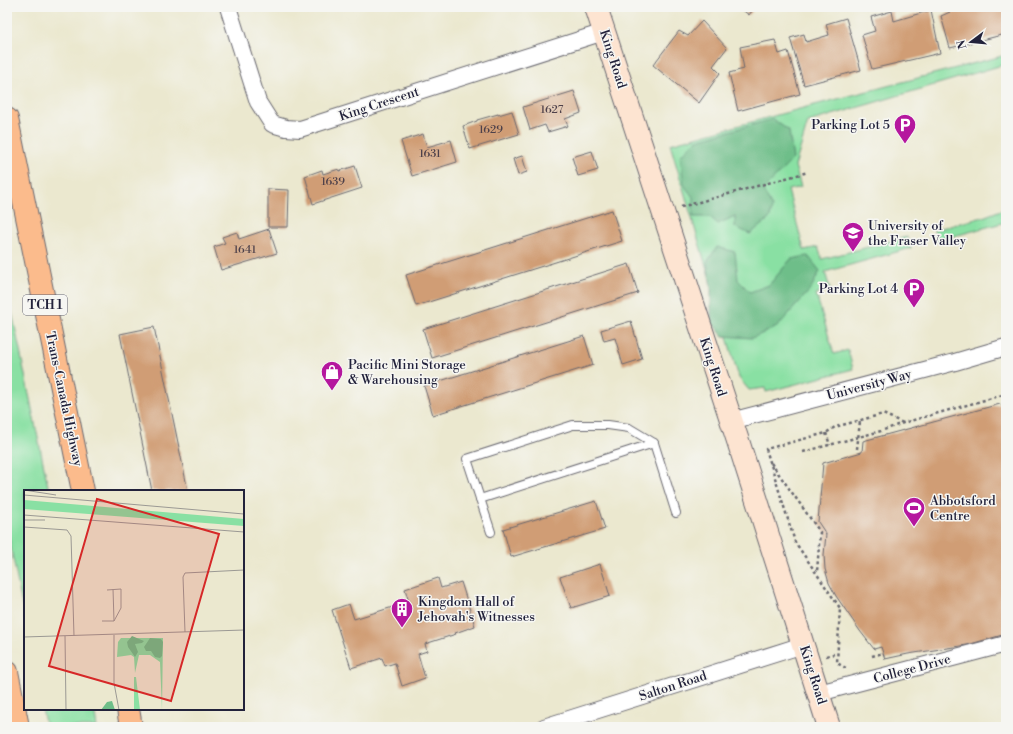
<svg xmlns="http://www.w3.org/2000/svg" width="1013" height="734" font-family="'Libre Bodoni',serif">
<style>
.green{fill:#89e0a3;stroke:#56816f}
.forest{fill:#6ebe89;stroke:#487062}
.building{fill:#d09d75}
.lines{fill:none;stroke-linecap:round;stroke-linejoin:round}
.lane-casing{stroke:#68676f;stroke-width:10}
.street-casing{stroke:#68676f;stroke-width:18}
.secondary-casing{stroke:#68676f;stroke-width:24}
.highway-casing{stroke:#68676f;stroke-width:24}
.path{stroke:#68676f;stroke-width:2.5;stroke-dasharray:3 3;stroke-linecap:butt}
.lane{stroke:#fff;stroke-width:8}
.street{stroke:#fff;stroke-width:16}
.secondary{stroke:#fde4d1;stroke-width:22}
.highway{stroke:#fbbb8c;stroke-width:22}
.labels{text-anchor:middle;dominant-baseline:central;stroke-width:3;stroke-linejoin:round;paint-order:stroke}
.number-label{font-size:11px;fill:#4e414a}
.shield{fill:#f6f6f2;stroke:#626272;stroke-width:1}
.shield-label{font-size:12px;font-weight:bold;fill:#22223b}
.street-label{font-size:13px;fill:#22223b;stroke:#f6f6f2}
.poi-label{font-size:13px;fill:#22223b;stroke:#f6f6f2;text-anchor:start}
.inset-road{fill:none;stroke:#9b9994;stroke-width:1}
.view{fill:#d62828;fill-opacity:0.15;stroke:#d62828;stroke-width:2}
.inset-edge{fill:none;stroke:#22223b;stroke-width:2}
</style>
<rect width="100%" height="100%" fill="#f6f6f2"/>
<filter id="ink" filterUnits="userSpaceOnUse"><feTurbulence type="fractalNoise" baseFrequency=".025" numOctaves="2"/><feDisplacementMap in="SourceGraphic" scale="8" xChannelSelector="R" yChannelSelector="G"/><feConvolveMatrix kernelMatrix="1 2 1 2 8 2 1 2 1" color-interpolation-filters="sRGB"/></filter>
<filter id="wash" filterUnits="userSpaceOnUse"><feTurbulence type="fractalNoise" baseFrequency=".012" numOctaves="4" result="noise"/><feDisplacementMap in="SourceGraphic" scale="16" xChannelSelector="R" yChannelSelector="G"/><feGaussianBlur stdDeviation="0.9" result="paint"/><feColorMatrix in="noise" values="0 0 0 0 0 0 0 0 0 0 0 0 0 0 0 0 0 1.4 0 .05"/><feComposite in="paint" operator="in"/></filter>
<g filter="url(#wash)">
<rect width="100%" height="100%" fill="#ebe8cf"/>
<g class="green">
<polygon points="1006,55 1006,64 808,122 795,166 801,187 788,190 804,250 818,247 822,259 907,237 911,248 825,272 830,289 816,294 834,354 848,350 853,369 766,392 765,388 749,390 739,378 670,144 803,108"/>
<polygon points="1006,208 1006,222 936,241 934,230 983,217"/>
<polygon points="7,288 49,491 25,491 25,620 7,528"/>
<polygon points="42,709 94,709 97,727 46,727"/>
</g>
<g class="forest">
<polygon points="773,119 789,131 793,159 763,190 772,207 770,218 750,234 735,227 735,216 718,224 710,217 693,217 693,197 684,185 680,156 697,140"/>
<polygon points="717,247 735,252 738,280 750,292 769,285 791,259 808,256 820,271 810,290 777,327 752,338 723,336 711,322 711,287 707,262"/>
</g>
<g id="blocks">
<g class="building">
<polygon points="742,7 755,7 749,15 741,9"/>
<polygon points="949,7 1006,7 1006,34 950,48 941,16 950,12"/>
<polygon points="931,10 940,53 872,69 862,35 875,31 871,17 892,11 894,21"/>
<polygon points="846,18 861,70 804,85 790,38 804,34 806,42 829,35 826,24"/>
<polygon points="702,21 727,48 713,66 720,73 699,103 653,65 679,31 688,36"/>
<polygon points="775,40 779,54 788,51 800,94 738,111 729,73 744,69 740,47"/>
<polygon points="574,91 581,113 565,119 568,126 548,132 545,125 530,130 523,107"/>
<polygon points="512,111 519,134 470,149 463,126 477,121 477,120 498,114 498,115"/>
<polygon points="423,134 427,147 451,140 457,162 412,176 401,141"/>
<polygon points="592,151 598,170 578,176 572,157"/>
<polygon points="522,156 527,172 518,175 513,159"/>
<polygon points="355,166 362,188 313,204 305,176 322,170 323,174 339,169 339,171"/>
<polygon points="268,189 289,190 288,227 268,227"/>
<polygon points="612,210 622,241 416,306 406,275"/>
<polygon points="269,229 277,253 221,270 214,247 225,243 222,237 237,232 239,239"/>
<polygon points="629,264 638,293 432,358 423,329"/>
<polygon points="631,321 642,359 623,365 615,338 604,341 601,330"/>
<polygon points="154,327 188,491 152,491 120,334"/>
<polygon points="584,336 593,365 433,415 424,386"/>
<polygon points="1000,404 1006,410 1006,634 967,645 908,654 885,659 881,647 874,649 860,631 836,596 829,583 825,569 824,555 826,534 818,522 823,463 862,452 863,441"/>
<polygon points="596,501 605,529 511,557 503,529"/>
<polygon points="600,564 610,596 571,608 560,577"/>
<polygon points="438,578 441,588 461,582 475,626 455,633 456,634 425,644 427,651 418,654 425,678 402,686 395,663 385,666 382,658 351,668 332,610 349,604 354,619 409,602 405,589"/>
</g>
</g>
</g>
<g filter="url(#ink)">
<use href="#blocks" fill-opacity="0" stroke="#68676f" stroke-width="1"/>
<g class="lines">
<g class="lane-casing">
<g id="lane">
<polyline points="480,499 654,443"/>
<polyline points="491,532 467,459 573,425 608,425 629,428 654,443 676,513"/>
</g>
</g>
<g class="street-casing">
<g id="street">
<polyline points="228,7 258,102 272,124 286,128 300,129 604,32"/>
<polyline points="731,421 955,362 1006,347"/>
<polyline points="819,693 1006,644"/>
<polyline points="544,727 803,645"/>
</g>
</g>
<g class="secondary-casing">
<polyline id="secondary" points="596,7 739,444 829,727"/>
</g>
<g class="highway-casing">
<g id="highway">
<polyline points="7,119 83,491"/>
<polyline points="7,672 18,727"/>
<polyline points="128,709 131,727"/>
</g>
</g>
<g class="path">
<polyline points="681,207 808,172"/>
<polyline points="826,433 830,445"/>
<polyline points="857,449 860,421"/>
<polyline points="803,452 881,431 903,423 1006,394"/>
<polyline points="771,463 820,532 817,572"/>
<polyline points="826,656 834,654"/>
<polyline points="872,656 883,653"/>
<polyline points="846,668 837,663 840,608 795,542 766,449 826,433 835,427 883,414 903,423"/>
</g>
<use href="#lane" class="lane"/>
<use href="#street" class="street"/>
<use href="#secondary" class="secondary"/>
<use href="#highway" class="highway"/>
</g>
</g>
<defs>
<g id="parking-pin" transform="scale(1.15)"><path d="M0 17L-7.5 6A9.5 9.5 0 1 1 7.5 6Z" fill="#b5179e" stroke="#f6f6f2"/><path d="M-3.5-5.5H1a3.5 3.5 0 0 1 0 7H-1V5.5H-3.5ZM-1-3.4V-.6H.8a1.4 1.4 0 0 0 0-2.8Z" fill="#fff"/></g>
<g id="university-pin" transform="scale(1.15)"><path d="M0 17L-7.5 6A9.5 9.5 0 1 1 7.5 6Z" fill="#b5179e" stroke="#f6f6f2"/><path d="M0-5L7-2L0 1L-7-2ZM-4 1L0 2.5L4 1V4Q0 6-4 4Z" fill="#fff"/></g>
<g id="shop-pin" transform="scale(1.15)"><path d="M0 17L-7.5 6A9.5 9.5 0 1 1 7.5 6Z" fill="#b5179e" stroke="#f6f6f2"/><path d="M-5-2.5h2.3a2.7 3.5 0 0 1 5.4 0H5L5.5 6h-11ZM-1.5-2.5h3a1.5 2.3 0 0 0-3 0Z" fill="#fff"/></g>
<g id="stadium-pin" transform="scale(1.15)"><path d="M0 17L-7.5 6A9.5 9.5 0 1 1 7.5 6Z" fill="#b5179e" stroke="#f6f6f2"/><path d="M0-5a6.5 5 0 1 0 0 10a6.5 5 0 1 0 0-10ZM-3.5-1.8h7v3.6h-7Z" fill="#fff"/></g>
<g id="building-pin" transform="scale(1.15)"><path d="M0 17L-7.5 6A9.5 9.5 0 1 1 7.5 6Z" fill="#b5179e" stroke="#f6f6f2"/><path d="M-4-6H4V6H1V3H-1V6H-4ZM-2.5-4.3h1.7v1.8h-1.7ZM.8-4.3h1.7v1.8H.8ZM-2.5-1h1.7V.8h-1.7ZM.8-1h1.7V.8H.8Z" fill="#fff"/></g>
</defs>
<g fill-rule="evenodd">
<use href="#parking-pin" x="905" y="125"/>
<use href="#university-pin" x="853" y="233"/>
<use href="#parking-pin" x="914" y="289"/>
<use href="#shop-pin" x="332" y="372"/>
<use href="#stadium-pin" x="914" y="508"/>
<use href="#building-pin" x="402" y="609"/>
</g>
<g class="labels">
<g class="number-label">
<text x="552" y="110">1627</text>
<text x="491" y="130">1629</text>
<text x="430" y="154">1631</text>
<text x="333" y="182">1639</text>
<text x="245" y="250">1641</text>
</g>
<rect class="shield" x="23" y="295" width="44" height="20" rx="3"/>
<g class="shield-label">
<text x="45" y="305">TCH 1</text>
</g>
<g class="street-label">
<text transform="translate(613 59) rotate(72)">King Road</text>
<text transform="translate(379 104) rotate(-18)">King Crescent</text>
<text transform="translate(713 367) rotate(72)">King Road</text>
<text transform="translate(869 385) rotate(-15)">University Way</text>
<text transform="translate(64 399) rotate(78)">Trans-Canada Highway</text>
<text transform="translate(912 669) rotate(-15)">College Drive</text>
<text transform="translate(813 675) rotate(72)">King Road</text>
<text transform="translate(673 686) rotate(-18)">Salton Road</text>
</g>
<g class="poi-label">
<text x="890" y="125" text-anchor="end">Parking Lot 5</text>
<text x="868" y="226">University of<tspan x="868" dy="15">the Fraser Valley</tspan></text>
<text x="898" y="289" text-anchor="end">Parking Lot 4</text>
<text x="348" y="365">Pacific Mini Storage<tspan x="348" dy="15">&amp; Warehousing</tspan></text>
<text x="930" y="501">Abbotsford<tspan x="930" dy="15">Centre</tspan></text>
<text x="418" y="602">Kingdom Hall of<tspan x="418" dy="15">Jehovah's Witnesses</tspan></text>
</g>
</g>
<g transform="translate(24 490)">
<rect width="220" height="220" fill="#ebe8cf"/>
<path d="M0,10L220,29V36L0,19ZM97,148H139L138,220L136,172L126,165H115L111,183L110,167L107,165L93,167L94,152ZM110,187H112L116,220H110Z" fill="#89e0a3"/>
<path d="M108,146L120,151L118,153L111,154L114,162L111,167L104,157L103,152ZM126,148L137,149L139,152L138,166L136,168L131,167L127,161H122L120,157ZM88,211L91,220H77L83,212Z" fill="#6ebe89"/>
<path class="inset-road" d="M0,0L32,5M0,5L220,24M0,25L220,42M0,30H21M0,37L43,40L47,46L50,146M89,99L90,131M78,131H90L97,118V99L83,100M161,142L159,87L161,83L220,80M90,145V193L95,220M41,146L42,220M0,147L220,140"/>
<path class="view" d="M73,9L195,44L147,211L25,176Z"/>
<rect width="220" height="220" class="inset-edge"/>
</g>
<rect width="1013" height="734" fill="none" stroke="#f6f6f2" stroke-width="24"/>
<g transform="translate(971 42) rotate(254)" stroke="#f6f6f2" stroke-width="3" paint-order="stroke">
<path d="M0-3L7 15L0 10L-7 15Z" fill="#22223b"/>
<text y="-6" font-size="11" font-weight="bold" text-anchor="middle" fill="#22223b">N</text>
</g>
</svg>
